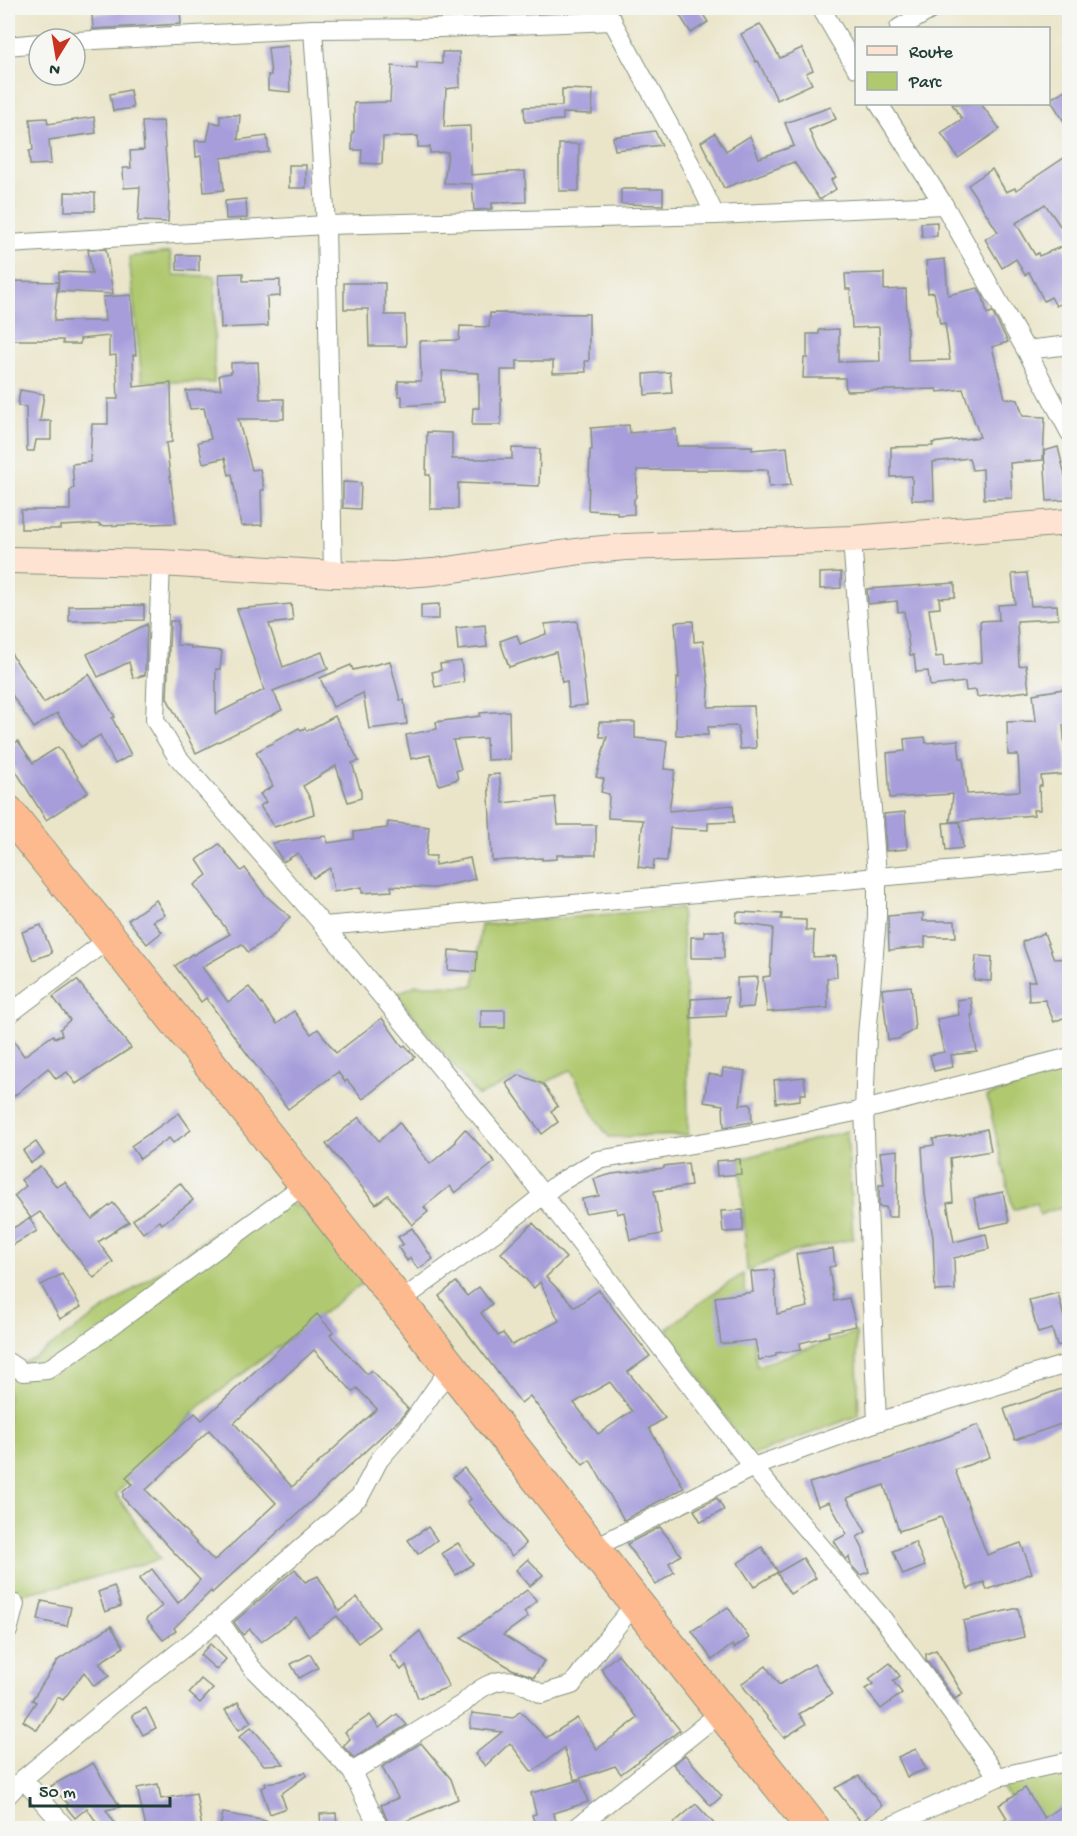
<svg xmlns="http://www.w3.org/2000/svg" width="1077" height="1836" font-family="'Gochi Hand',sans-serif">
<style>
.green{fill:#b0c96f;stroke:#688352;stroke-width:1.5}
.building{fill:#a69dda;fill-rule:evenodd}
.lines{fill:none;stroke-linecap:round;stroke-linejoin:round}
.street-casing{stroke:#84917e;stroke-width:20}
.secondary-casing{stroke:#84917e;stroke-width:28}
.highway-casing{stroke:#84917e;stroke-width:35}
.street{stroke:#fff;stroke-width:18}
.secondary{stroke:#fee3d2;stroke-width:26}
.highway{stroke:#fcba8e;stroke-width:33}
</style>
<rect width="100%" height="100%" fill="#f6f6f2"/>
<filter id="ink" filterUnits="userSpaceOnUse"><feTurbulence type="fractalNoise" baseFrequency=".0167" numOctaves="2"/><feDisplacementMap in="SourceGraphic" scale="12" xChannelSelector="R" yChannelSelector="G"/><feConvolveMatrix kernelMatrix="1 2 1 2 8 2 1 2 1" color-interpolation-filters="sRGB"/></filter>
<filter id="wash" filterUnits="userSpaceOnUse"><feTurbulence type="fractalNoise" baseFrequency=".008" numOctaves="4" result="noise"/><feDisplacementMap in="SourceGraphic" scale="24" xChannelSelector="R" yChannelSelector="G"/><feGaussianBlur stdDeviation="1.35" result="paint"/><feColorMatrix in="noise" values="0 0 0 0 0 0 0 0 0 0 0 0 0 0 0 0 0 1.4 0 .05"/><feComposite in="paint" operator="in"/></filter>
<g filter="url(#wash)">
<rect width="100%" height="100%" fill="#eae5c9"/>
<g class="green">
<polygon points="170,252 174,275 215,276 214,383 142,381 129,257"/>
<polygon points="681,908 687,1009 688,1135 609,1137 599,1124 571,1070 543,1084 520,1075 506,1083 478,1096 396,994 416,985 474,986 481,925"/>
<polygon points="1069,1070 1069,1204 1040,1215 1036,1203 1013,1210 987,1096"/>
<polygon points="847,1131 853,1239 792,1252 747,1271 740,1159"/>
<polygon points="267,1197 300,1207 364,1282 199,1407 116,1494 160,1559 81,1581 8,1597 8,1370 38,1355"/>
<polygon points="743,1274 757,1366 856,1332 859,1415 751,1456 667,1329 710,1295"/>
<polygon points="1069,1771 1069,1828 1032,1828 999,1784"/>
</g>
<g id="blocks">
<g class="building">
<polygon points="156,8 180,8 181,24 93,29 92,14"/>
<polygon points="675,8 699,8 708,22 691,33"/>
<polygon points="760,24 780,58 802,48 813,70 806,73 812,84 777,100 758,61 756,62 741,34"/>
<polygon points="288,46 290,92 268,90 268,75 271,75 268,48"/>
<polygon points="442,52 459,52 460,87 446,89 444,127 470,126 471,175 525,171 526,202 492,203 492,209 474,210 472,184 444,183 448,152 430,153 430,147 418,147 418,136 383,137 382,164 361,163 362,150 352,150 352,132 354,132 354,103 390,102 392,66 417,69 417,62 442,64"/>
<polygon points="1070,87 1070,131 1050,99"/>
<polygon points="562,89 593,90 592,114 563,113 563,120 525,122 524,107 562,106"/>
<polygon points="130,90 133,108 113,111 110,94"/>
<polygon points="952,104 981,104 1000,129 958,158 941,133 962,119"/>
<polygon points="831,107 836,119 809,130 817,150 836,177 831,180 836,189 821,199 819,199 794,162 724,188 701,142 715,133 726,151 750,136 759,158 794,146 785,123"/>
<polygon points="220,115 240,115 238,140 267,136 269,152 221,158 224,190 204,192 201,156 196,157 195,141 207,141 211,122 220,124"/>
<polygon points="94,117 96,133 49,140 51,164 30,165 29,151 33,150 30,119 47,118 48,124"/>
<polygon points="163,121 169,196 168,222 138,221 140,187 124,188 123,168 131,168 130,151 144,150 142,122"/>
<polygon points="655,131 662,145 615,150 613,137"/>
<rect x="559" y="144" width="20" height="47"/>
<polygon points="1070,154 1070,240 1045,204 1016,223 1035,255 1038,253 1039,256 1063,246 1070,261 1070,299 1056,306 1051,297 1044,301 1029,272 1025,275 1016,259 1002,268 985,239 998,232 968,185 992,169 1006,192 1015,188 1016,190"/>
<rect x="289" y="165" width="17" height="23"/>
<polygon points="621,189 663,189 663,205 621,204"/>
<polygon points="65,192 95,193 95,211 65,211"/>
<polygon points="246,199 247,218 226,219 225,201"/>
<polygon points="937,222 937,236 922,237 921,223"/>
<polygon points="106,249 113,294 58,291 59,272 92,273 88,250"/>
<polygon points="177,255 199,255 199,271 177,270"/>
<polygon points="945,259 948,295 978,288 983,297 987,314 992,312 1008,342 992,347 1005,398 1018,400 1023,416 1045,417 1043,460 1010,463 1012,498 984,499 983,469 972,470 969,458 933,462 934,500 912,500 912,476 891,477 891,447 933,446 932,443 980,437 963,389 938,392 937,389 846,391 845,378 803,378 804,358 807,358 807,334 819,334 819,330 839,329 839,362 880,361 879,327 852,328 850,289 846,289 845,274 884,273 884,290 906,289 908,361 950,360 945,323 940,324 934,292 928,293 926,261"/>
<polygon points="243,273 243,281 280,280 280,296 267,297 268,326 221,328 219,274"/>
<polygon points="8,281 58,282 54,321 105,321 103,297 131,295 136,355 133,355 134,387 171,383 172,442 166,443 176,523 124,525 100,526 100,524 60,526 60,529 21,529 21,510 70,510 70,491 74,488 72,464 90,462 92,424 108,424 108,399 118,399 116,355 109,356 109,336 80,339 80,344 63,344 63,340 8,340"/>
<polygon points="344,283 385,283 385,315 405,315 406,346 369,346 368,309 344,309"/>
<polygon points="490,313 589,314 589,361 585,361 586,372 553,373 553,361 517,361 517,370 501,370 501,425 472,425 473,408 479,408 479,373 442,371 443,403 402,406 402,396 398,396 398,381 421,381 420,341 459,340 460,326 489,327"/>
<polygon points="258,362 260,399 284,399 284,419 238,419 252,470 260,469 264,490 261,490 262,525 241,526 232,474 229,475 225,458 203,463 198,442 211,439 204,408 190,409 186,391 221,389 219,375 231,373 231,363"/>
<polygon points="670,372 672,393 645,395 644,374"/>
<polygon points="20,390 44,394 40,421 51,421 51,440 36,440 34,451 27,451 26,407 18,406"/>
<polygon points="629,425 630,433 676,429 677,446 752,446 752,450 787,447 791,485 769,487 768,470 637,470 636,497 634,499 634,514 617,515 617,512 588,510 590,450 592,450 591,428"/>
<polygon points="427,432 452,433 452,459 512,459 512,448 540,449 539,486 458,483 458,509 430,509 430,475 426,475"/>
<polygon points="1058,447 1067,484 1067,500 1047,501 1044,451"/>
<polygon points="343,482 361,483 360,509 343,508"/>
<polygon points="841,572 841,588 820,589 820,573"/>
<polygon points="1027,573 1031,606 1057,605 1058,619 1017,621 1019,666 1026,665 1029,691 977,697 976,690 966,691 965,682 930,686 928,671 916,672 914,655 910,655 904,611 898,612 897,601 868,604 867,589 955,583 955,597 939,598 940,608 929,609 936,657 943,656 944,667 982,662 980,621 999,620 998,605 1015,604 1012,574"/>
<polygon points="291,604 293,621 269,624 283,667 322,652 328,669 273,691 282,710 196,753 167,698 170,621 178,621 177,645 191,646 191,648 222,651 220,669 216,669 216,714 264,690 237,609"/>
<polygon points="439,604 439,619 421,619 421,605"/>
<polygon points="144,605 144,620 69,621 69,606"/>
<polygon points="577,621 587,705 569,707 567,681 562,682 556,652 509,667 500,641 517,635 520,644 546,634 545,624"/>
<polygon points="693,621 694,642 703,641 709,689 708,707 754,706 756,748 740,749 738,726 708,727 708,735 676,735 677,677 679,678 675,622"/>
<polygon points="147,624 145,675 133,678 129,662 98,677 87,654"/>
<polygon points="485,625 487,647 458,650 456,628"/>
<polygon points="8,649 44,703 89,674 115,717 112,718 131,755 115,764 100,735 81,747 57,713 34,728 8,689"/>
<polygon points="390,661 400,700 404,700 407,724 369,729 363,693 333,707 320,678 351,665 353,670"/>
<polygon points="461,661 464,682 435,687 432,672 441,670 440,664"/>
<polygon points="1070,688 1070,724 1063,725 1067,774 1041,776 1042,786 1039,786 1040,810 1033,810 1034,815 950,822 953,794 890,798 887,753 905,751 904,739 925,737 926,743 958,740 960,758 963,758 967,794 1020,791 1018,755 1008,755 1007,722 1036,721 1033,694"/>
<polygon points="509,711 510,759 487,760 486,738 453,740 461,769 456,771 458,779 439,785 430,755 411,759 406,735 437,729 436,722 480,716 480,713"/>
<polygon points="335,716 359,761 352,763 361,792 361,798 348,802 336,766 303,786 311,800 314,814 274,827 260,806 266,802 260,794 273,786 256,752 299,728 301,730 305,728 307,731"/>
<polygon points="599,722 635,722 635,738 667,741 664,769 675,770 669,811 733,805 734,822 708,823 708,830 670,828 667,861 654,860 653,869 638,867 643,820 608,818 609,794 601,792 604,779 596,777 607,737 600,737"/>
<polygon points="18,741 33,763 58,747 88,792 46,820 8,758 8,748"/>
<polygon points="499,774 503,803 555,797 558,825 596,825 596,855 557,855 557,859 542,860 542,858 492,861 488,775"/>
<polygon points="905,812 907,849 886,851 884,814"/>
<polygon points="388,822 429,827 426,856 436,856 435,865 470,858 475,879 435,888 391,886 392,891 362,893 362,887 334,892 330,868 313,878 298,853 283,862 272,843 326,836 328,843 354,839 354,832 387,828"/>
<polygon points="960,822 963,848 946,850 943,823"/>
<polygon points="219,844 241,871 245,868 264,894 290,917 274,935 248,952 242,944 202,967 228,1002 249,987 277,1024 294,1011 311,1034 318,1029 336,1053 382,1018 403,1047 405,1045 415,1057 363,1099 347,1080 345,1082 338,1072 288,1109 206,998 201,1002 175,966 192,954 193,955 230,934 194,885 207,875 197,860"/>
<polygon points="156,900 165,915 153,921 162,932 147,944 128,920"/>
<polygon points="737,912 782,914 781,919 806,920 806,930 814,931 813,957 836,956 837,977 827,978 828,1008 767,1012 763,977 770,976 773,928 736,922"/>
<polygon points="923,913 923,921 955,921 956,937 925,937 925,947 889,950 888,916"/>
<polygon points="41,925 52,953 33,960 22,932"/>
<polygon points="704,931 724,931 724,958 691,958 691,937 704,937"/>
<polygon points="1044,933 1054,959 1070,958 1070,1015 1054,1022 1045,1000 1029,1001 1028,981 1036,981 1022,942"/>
<polygon points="449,950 477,952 476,972 448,970"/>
<polygon points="976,956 992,957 991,981 974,980"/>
<polygon points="758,977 753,1007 738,1008 737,978"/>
<polygon points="77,980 131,1048 76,1084 67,1072 56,1079 48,1068 8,1101 8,1033 24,1056 53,1035 55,1038 62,1035 60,1029 70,1020 53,997"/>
<polygon points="911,986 915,1029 898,1039 888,1040 882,989"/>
<polygon points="728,997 726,1016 691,1018 691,999"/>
<polygon points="971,998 973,1015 971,1015 977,1052 951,1055 953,1067 934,1071 930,1055 944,1052 937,1019 959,1015 957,1000"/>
<rect x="481" y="1010" width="24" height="18"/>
<polygon points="723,1068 745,1071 740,1105 751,1104 752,1122 724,1127 723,1105 704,1102 708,1074 722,1076"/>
<polygon points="520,1075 543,1084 558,1106 551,1111 558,1122 542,1134 506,1083"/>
<polygon points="804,1077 806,1094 800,1094 800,1100 776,1103 774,1080"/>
<polygon points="179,1113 191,1130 173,1143 169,1138 140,1159 131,1146"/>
<polygon points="359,1117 379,1141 399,1122 430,1164 456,1142 455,1140 465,1129 495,1162 455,1193 450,1186 424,1207 428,1212 412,1225 388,1195 376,1204 326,1144"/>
<polygon points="987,1129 991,1151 950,1158 953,1202 947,1203 954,1242 986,1234 989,1249 954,1258 955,1290 935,1291 933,1237 925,1195 922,1147 934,1145 933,1139 965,1135 965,1134"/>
<polygon points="36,1142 44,1154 31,1163 23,1151"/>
<polygon points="898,1150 897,1217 888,1217 886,1207 879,1207 879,1185 884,1185 880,1152"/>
<polygon points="740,1159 741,1174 717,1176 716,1161"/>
<polygon points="688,1163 691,1186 654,1191 662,1234 630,1240 624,1212 617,1214 616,1208 585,1213 582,1199 599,1196 594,1179 612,1174 664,1168 664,1166"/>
<polygon points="40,1166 57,1187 65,1182 92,1219 113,1203 129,1222 98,1242 113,1262 94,1278 40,1212 31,1218 14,1196 26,1186 21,1180"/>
<polygon points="180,1183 193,1200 162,1224 159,1221 143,1233 133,1220"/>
<polygon points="1003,1192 1009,1222 980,1228 974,1198"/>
<polygon points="743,1210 743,1231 723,1232 721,1211"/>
<polygon points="30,1218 37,1231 8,1248 8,1231"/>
<path d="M533,1223L566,1258L546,1277L575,1307L599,1290L650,1356L628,1372L665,1418L649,1428L684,1488L624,1520L590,1460L583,1465L530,1396L521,1403L439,1296L456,1282L467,1296L479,1287L492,1304L481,1313L498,1336L503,1333L512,1345L559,1321L540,1282L534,1288L501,1253ZM610,1382L632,1411L598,1434L574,1403Z"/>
<polygon points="412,1228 433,1259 418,1269 410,1258 407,1261 398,1247 403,1244 398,1237"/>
<polygon points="833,1249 835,1266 829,1267 834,1301 849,1298 856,1326 828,1332 829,1336 800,1343 801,1350 776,1353 776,1356 759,1360 755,1340 721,1344 715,1297 753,1292 751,1272 774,1270 777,1314 808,1307 801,1280 800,1280 796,1254"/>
<polygon points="62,1274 81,1307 60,1319 41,1285"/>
<polygon points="1058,1293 1070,1342 1057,1346 1052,1329 1038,1333 1029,1300"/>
<path d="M317,1314L333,1332L330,1335L367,1374L371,1370L408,1409L401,1418L212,1593L211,1591L174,1628L176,1631L163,1640L146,1619L162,1606L139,1579L152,1569L178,1603L200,1580L123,1498V1492L132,1484L126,1477L195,1413L202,1420ZM314,1350L353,1392L357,1388L377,1409L292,1487L234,1423ZM209,1430L276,1503L214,1561L146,1490Z"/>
<polygon points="1070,1386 1070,1421 1015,1440 1004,1409"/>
<polygon points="978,1425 990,1457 955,1470 987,1555 1021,1543 1032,1573 987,1590 984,1582 968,1589 941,1517 899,1531 884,1485 847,1498 866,1532 857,1537 863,1549 869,1572 860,1575 851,1565 849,1557 846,1559 834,1541 847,1534 829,1502 818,1506 809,1483 883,1461"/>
<polygon points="464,1468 526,1544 512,1556 467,1502 471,1499 453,1477"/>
<polygon points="717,1498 724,1510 701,1522 694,1510"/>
<polygon points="428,1527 437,1540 418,1554 408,1540"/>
<polygon points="660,1527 681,1555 669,1563 674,1572 656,1585 627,1544"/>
<polygon points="915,1542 925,1566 903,1575 893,1551"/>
<polygon points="458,1543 473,1564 456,1575 442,1553"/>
<polygon points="762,1547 778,1572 754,1587 738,1563"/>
<polygon points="803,1558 816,1578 790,1594 777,1573"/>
<polygon points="528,1559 543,1575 530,1586 516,1570"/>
<polygon points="295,1569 305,1582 318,1576 339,1611 357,1597 379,1627 358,1643 337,1616 309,1636 296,1617 261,1642 250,1629 243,1635 234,1622"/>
<polygon points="114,1586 121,1606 105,1612 98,1592"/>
<polygon points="527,1590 537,1601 524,1612 528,1617 503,1635 544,1661 534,1677 512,1669 461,1638"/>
<polygon points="42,1601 71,1607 67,1626 38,1620"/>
<polygon points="728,1607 749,1638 734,1648 732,1645 712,1660 692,1631"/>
<polygon points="1018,1608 1024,1637 970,1650 963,1621"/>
<polygon points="111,1626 124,1647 99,1663 109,1676 94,1686 84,1672 63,1700 58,1697 37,1730 23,1721 36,1702 32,1700 58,1660"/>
<polygon points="420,1631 449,1687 418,1698 406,1665 401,1670 390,1656"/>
<polygon points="210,1644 226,1659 217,1670 200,1655"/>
<polygon points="936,1650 963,1694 955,1699 926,1659 926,1654"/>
<polygon points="310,1654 318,1668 299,1678 291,1664"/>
<polygon points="618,1654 680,1730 621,1774 615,1766 575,1780 564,1748 532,1772 510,1743 485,1766 475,1754 502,1732 470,1728 472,1713 513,1718 520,1711 546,1738 577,1718 597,1749 638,1718 601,1669"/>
<polygon points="890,1663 900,1676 893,1681 902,1693 881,1709 865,1689 873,1684 869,1679"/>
<polygon points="814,1664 832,1694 799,1714 806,1724 784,1738 741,1684 766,1666 779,1685"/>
<polygon points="201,1679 213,1689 200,1703 189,1693"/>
<polygon points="238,1702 251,1722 239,1730 225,1710"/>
<polygon points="146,1708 156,1728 143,1735 132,1715"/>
<polygon points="397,1714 407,1725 354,1758 343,1746 350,1739 345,1732 370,1715 379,1728"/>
<polygon points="251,1727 284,1764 264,1765 239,1737"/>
<polygon points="421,1743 451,1779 458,1799 390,1828 381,1805 398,1798 382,1767"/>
<polygon points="916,1749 926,1769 907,1777 898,1757"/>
<polygon points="685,1755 722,1796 711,1806 673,1764"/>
<polygon points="93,1763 120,1807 106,1810 118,1828 100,1828 87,1808 75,1818 66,1807 68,1804 51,1786"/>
<polygon points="305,1772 307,1775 281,1794 286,1808 270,1814 261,1788 266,1786 265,1783 280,1781"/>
<polygon points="859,1776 882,1806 861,1822 835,1788"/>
<polygon points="581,1780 588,1802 553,1813 559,1828 536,1828 532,1815 536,1814 531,1793"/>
<polygon points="158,1784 161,1799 196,1793 202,1828 146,1828 137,1788"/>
<polygon points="1025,1788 1044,1818 1070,1800 1070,1828 994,1828 1007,1818 999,1805"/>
<polygon points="696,1804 718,1828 668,1828"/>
<polygon points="223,1813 267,1821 266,1828 220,1828"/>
<polygon points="336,1813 337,1828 321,1828 320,1814"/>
</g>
</g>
</g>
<g filter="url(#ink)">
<use href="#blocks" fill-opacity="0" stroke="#84917e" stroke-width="1.5"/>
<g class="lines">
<g class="street-casing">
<g id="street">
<polyline points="605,8 690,163 715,215"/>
<polyline points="821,8 856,68"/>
<polyline points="899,28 934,8"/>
<polyline points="313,29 326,225 333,574"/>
<polyline points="75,41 313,29 440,28 613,21"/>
<polyline points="8,46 39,43"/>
<polyline points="879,104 944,205 1026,350 1070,433"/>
<polyline points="8,244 326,225 715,215 944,205"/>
<polyline points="1026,350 1070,345"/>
<polyline points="852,539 877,876 877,917 867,1036 864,1110 877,1422"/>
<polyline points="161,563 155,720 176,755 324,926 513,1156 753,1467 883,1619 998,1777"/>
<polyline points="324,926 1070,860"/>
<polyline points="8,1015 110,938"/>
<polyline points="399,1302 508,1223 557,1184 598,1160 746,1135 864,1110 1070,1057"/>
<polyline points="8,1362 23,1372 47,1370 113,1325 305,1184"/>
<polyline points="592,1549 753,1467 877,1422 1070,1363"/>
<polyline points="219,1620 252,1668 304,1720 352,1772 379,1828"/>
<polyline points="8,1631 15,1604"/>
<path d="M352,1772L464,1703C476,1690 495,1677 515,1681C524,1683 534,1690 542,1694L572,1685L602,1644L635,1604"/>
<polyline points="23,1779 66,1828"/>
<polyline points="8,1795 23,1779 109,1707 219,1620 360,1496 379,1460 412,1422 450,1368"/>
<polyline points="576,1828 721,1712"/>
<polyline points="887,1828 998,1777 1070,1761"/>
</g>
</g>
<g class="secondary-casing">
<polyline id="secondary" points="8,560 161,563 333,574 393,575 433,572 582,551 625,547 852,539 1070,522"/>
</g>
<g class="highway-casing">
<polyline id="highway" points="8,812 110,938 399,1302 813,1828"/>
</g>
<use href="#street" class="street"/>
<use href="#secondary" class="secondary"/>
<use href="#highway" class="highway"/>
</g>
</g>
<rect width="1077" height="1836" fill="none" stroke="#f6f6f2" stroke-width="30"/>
<rect x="855" y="27" width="195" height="78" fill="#f6f6f2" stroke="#a0aca6" stroke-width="1.5"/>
<rect x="867" y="46" width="30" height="9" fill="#fee3d2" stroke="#a0aca6" stroke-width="1.5"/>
<text x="909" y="57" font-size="18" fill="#1f3d34">Route</text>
<rect x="867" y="72" width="30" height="18" fill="#b0c96f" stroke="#a0aca6" stroke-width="1.5"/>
<text x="909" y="87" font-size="18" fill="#1f3d34">Parc</text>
<g transform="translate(57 57) rotate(191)"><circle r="28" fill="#f6f6f2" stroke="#a0aca6" stroke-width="1.5"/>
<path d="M0-4.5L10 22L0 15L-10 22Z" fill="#c8321e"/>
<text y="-9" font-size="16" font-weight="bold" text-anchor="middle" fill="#1f3d34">N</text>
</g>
<path d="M30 1797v9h140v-9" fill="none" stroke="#1f3d34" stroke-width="3"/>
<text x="39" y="1797" font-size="18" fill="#1f3d34" stroke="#f6f6f2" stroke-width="4.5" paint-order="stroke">50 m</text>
</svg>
